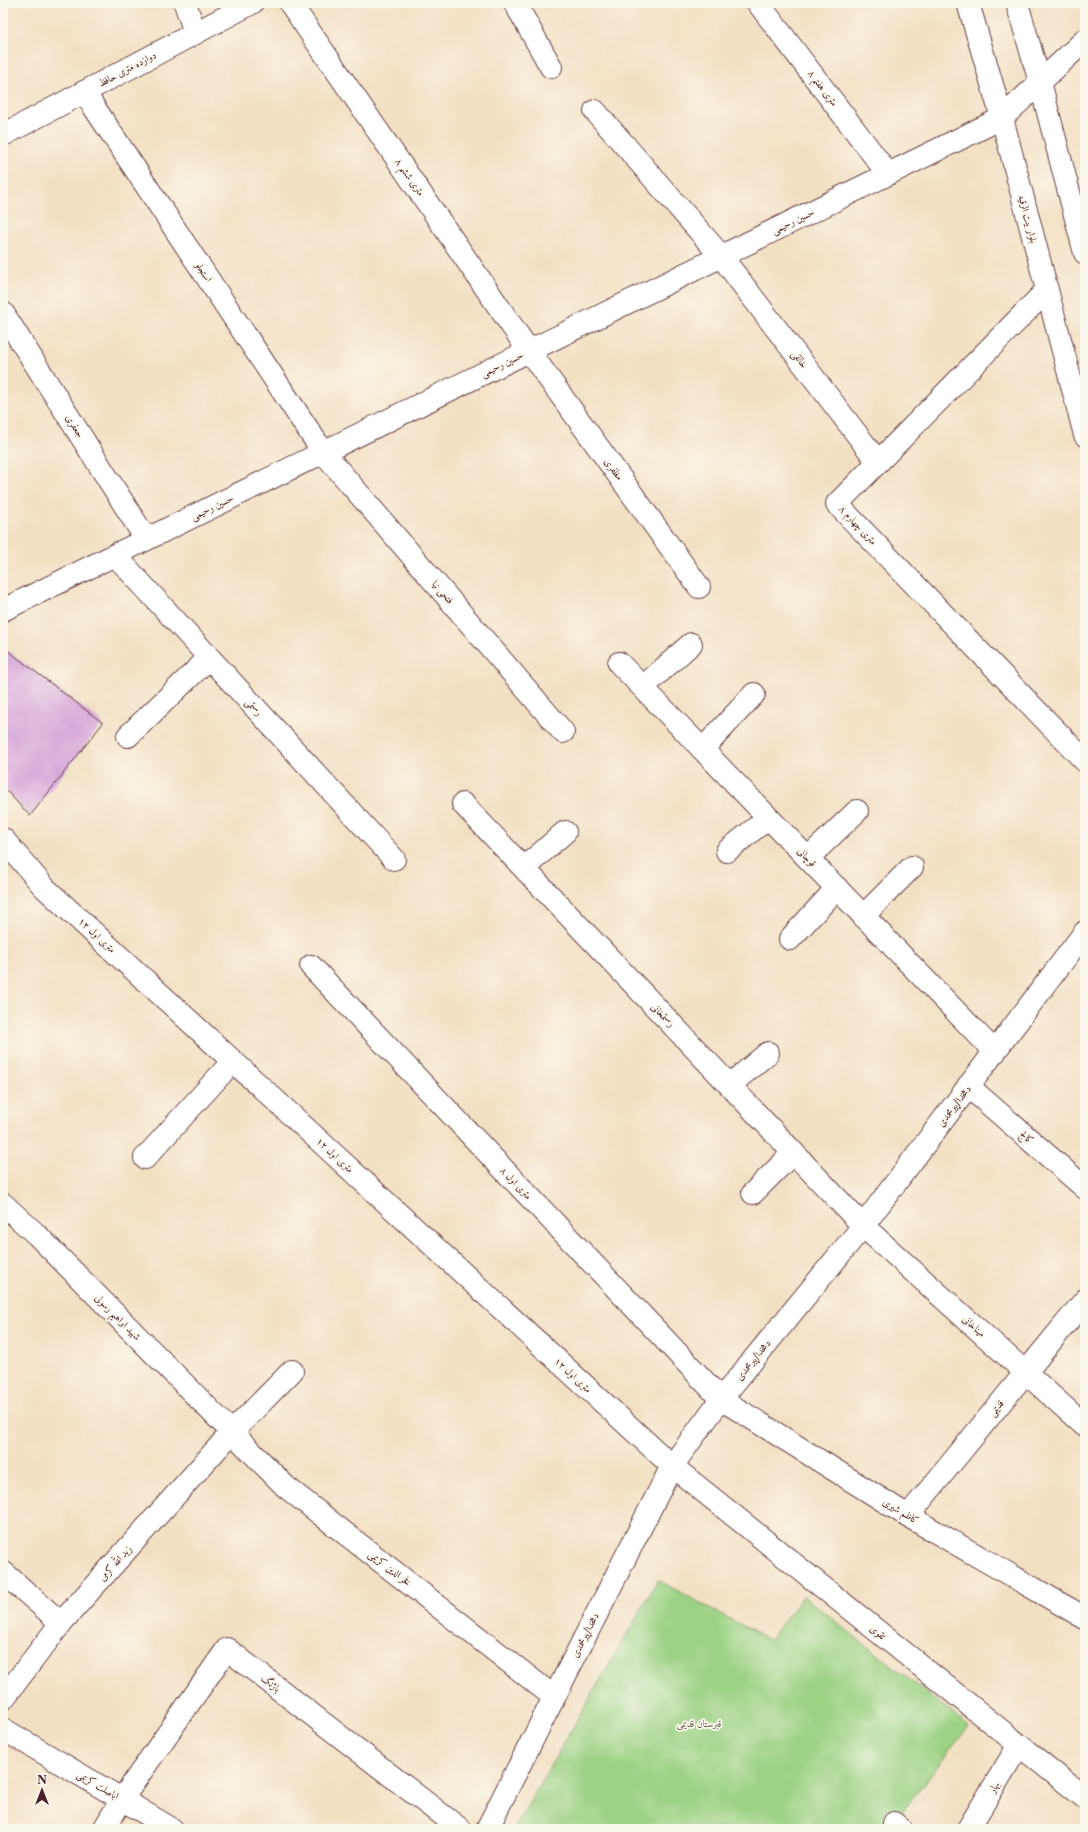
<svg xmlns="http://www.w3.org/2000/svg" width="1088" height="1832" font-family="'Libre Caslon Text',Amiri,serif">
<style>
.green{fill:#9bd284;stroke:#727858}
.building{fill:#d3a0d7}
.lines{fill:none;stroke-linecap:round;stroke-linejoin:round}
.street-casing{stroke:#633c42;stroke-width:24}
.secondary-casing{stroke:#633c42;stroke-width:24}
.street{stroke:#fff;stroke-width:22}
.secondary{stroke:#fff;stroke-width:22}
.labels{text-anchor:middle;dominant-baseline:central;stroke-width:3.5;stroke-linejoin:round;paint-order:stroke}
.street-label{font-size:10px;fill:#4a1f2b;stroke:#fbf7ec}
.park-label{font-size:10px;fill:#625546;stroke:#fbf7ec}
</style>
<rect width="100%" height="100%" fill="#fbf7ec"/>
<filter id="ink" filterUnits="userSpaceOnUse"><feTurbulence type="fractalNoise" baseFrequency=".025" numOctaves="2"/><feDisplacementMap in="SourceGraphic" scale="8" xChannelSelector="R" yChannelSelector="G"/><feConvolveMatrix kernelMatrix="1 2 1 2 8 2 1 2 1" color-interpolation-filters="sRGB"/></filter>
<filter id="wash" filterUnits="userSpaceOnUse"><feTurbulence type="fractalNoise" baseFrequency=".012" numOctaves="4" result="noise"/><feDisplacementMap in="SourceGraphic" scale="16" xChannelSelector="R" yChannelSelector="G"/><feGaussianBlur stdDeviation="0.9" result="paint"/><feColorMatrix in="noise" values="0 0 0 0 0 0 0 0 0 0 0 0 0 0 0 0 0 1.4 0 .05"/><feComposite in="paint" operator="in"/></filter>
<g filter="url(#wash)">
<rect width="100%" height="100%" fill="#f2e0c2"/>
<polygon class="green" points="658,1580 769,1640 803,1596 969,1726 889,1829 514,1829"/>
<g id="blocks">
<polygon class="building" points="3,647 103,723 30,816 3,787"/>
</g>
</g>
<g filter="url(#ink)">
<use href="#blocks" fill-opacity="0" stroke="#633c42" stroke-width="1"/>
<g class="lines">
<g class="street-casing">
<g id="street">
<polyline points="185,3 195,33"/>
<polyline points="290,3 529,351 699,587"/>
<polyline points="515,3 551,67"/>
<polyline points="758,3 888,174"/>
<polyline points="84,92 323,452 563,732"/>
<polyline points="595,111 721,256 878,462"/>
<polyline points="1047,290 837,504 1085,761"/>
<polyline points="3,313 146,539"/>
<polyline points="115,555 394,859"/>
<polyline points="619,663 995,1052"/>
<polyline points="643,687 691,644"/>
<polyline points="128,736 209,658"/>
<polyline points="703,749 754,694"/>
<polyline points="463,804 863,1226 1085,1426"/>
<polyline points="3,839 44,887 672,1466 1085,1798"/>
<polyline points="727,851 768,818"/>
<polyline points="808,858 857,811"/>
<polyline points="524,868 565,832"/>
<polyline points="863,916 912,867"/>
<polyline points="790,939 837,888"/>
<polyline points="311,966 721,1399 908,1516 1085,1618"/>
<polyline points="730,1085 768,1053"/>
<polyline points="968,1086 1085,1188"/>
<polyline points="145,1158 233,1061"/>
<polyline points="753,1193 793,1153"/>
<polyline points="3,1204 37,1235 286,1487 554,1697"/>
<polyline points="908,1516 1085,1300"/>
<polyline points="3,1572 61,1623"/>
<polyline points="3,1699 61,1623 232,1432 292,1371"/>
<polyline points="3,1729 172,1829"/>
<polyline points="894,1823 901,1829"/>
<polyline points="104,1829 122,1799 227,1649 460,1829"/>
<polyline points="968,1829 1019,1745"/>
</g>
</g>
<g class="secondary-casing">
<g id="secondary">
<polyline points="968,3 1002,118 1085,435"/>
<polyline points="1017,3 1040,82 1085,253"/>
<polyline points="3,135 252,3"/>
<polyline points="3,610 1002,118 1085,40"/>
<polyline points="487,1829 672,1466 721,1399 863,1226 1085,932"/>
</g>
</g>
<use href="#street" class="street"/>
<use href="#secondary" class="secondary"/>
</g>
</g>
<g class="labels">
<g class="street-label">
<text transform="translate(127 69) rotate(-28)">دوازده متری حافظ</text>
<text transform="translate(823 88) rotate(53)">۸ متری هفتم</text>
<text transform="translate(410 177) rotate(55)">۸ متری ششم</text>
<text transform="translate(1028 219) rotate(75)">بلوار بیت الرقیه</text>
<text transform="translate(793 221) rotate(-26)">حسین رحیمی</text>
<text transform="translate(204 272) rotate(57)">استجلو</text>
<text transform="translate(800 359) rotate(53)">خالقی</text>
<text transform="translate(502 364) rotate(-26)">حسین رحیمی</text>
<text transform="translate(75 426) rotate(58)">جعفری</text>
<text transform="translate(614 469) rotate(54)">مظفری</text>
<text transform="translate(212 507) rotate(-26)">حسین رحیمی</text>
<text transform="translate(858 525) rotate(47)">۸ متری چهارم</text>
<text transform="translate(443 592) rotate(49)">فتحی نیا</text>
<text transform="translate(254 707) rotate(47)">رستمی</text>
<text transform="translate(807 857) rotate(46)">قوچانی</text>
<text transform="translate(97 935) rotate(43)">۱۲ متری اول</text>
<text transform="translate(663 1015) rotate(46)">رستمخانی</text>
<text transform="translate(954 1106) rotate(-53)">دهخدا/پیرمحمدی</text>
<text transform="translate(1027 1137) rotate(41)">کالج</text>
<text transform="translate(335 1155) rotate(43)">۱۲ متری اول</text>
<text transform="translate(516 1183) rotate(46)">۸ متری اول</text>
<text transform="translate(118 1317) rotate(45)">شهید ابراهیم رسولی</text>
<text transform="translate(974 1326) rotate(42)">میناخانی</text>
<text transform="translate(753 1360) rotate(-51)">دهخدا/پیرمحمدی</text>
<text transform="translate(573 1375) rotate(43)">۱۲ متری اول</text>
<text transform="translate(996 1408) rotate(-50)">قدیمی</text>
<text transform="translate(901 1511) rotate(31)">کاظم شیری</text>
<text transform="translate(115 1563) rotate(-48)">زید الله کرمی</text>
<text transform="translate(390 1568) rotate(38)">فخر الدین کریمی</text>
<text transform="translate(878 1632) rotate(39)">تقوی</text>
<text transform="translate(585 1635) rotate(-63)">دهخدا/پیرمحمدی</text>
<text transform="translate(271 1683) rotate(38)">باژنگ</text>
<text transform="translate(98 1785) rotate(31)">اباصلت کریمی</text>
<text transform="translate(994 1787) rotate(-59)">بهار</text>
</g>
<g class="park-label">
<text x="699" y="1723">قبرستان قدیمى</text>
</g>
</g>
<rect width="1088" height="1832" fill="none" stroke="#fbf7ec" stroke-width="16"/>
<g transform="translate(42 1790)" stroke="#fbf7ec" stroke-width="3" paint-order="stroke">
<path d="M0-3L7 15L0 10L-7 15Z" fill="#4a1f2b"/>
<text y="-6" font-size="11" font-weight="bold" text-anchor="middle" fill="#4a1f2b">N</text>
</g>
</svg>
